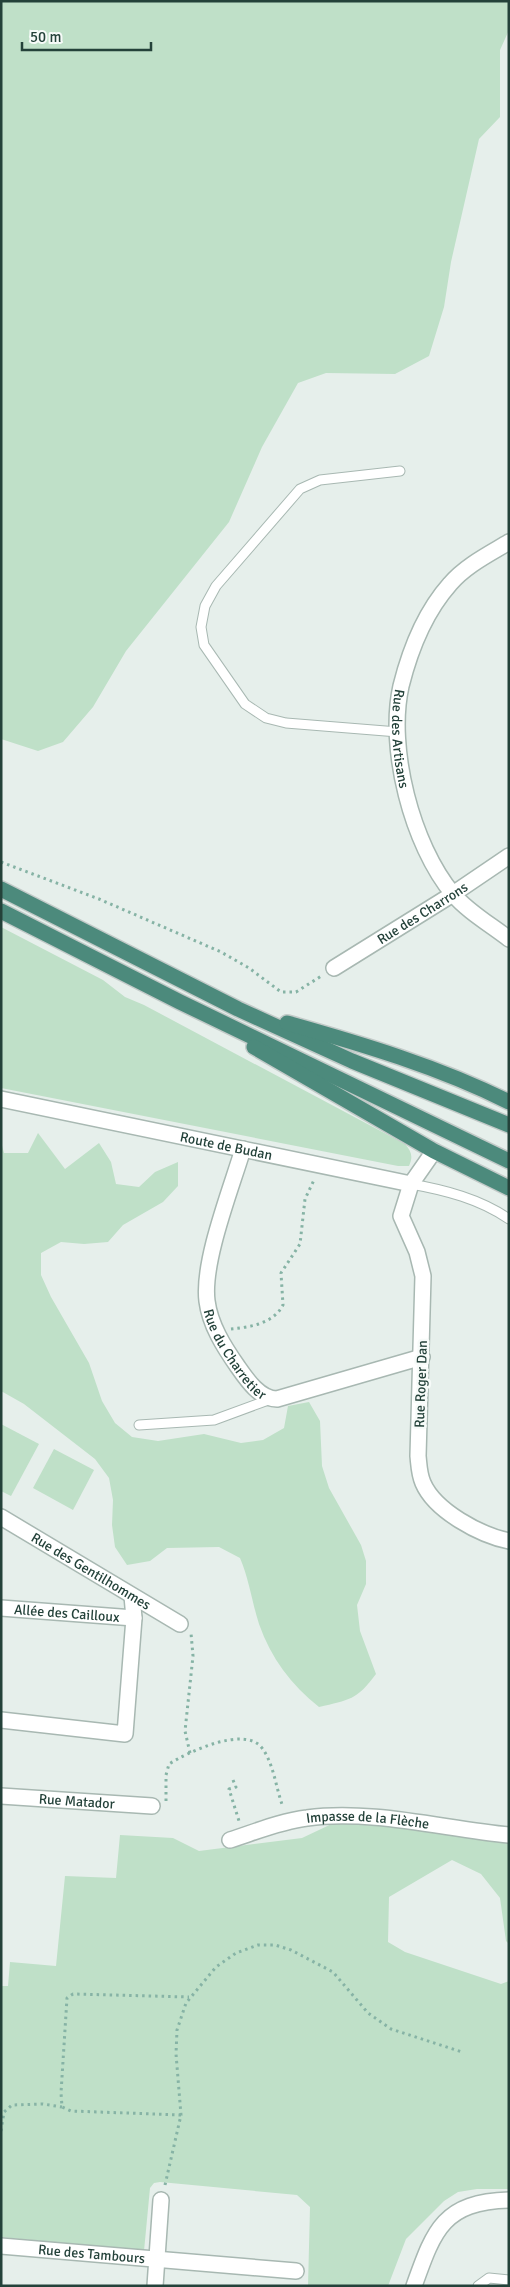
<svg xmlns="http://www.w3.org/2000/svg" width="510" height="2287" font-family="Signika,sans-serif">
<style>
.green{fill:#bfe0c8}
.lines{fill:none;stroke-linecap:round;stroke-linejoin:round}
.service-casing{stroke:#a8b8b2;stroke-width:11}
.minor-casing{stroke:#a8b8b2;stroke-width:18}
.trunk-casing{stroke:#c2cac8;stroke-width:18}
.path{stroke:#86b3a5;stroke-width:3;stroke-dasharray:2.5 4;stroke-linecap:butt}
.service{stroke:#fff;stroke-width:9}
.minor{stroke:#fff;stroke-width:15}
.trunk{stroke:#4c8a7c;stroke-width:15}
.labels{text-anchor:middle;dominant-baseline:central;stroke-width:5;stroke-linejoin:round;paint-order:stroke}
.street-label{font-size:14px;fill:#24423a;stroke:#f7fbf9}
</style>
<rect width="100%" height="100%" fill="#e6efeb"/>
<g class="green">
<polygon points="1,1 509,1 509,30 500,50 500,117 479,139 451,262 444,307 429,356 395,374 326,373 298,383 262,447 229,522 126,651 93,707 63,742 38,751 1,739"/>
<path d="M1,927L103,980L125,997L144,1005L405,1144C412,1152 413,1157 409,1166H398L1,1088Z"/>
<path d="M38,1133L65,1169L99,1143L111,1162L116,1184L139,1187L155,1172L178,1162V1186L163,1202L123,1225L108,1242L84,1244L61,1242L41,1253V1275L51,1297L89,1363L102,1401L115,1423L132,1437L158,1441L204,1434L241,1443L263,1440L284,1428L288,1406L309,1402L320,1421L322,1466L329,1488L361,1545L366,1561V1584L357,1605L360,1631L376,1674C357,1700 349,1700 319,1707C291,1685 271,1658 259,1624C252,1602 249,1579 240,1558L219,1547L167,1548L150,1561L127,1565L115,1547L112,1525L113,1500L109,1478L95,1459L24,1404L1,1391V1142L4,1153H28Z"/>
<polygon points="1,1424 39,1444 11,1496 1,1491"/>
<polygon points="54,1449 94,1470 73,1510 33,1488"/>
<polygon points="338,1821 509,1839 509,1944 506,1941 500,1898 481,1874 452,1860 389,1897 388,1942 405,1952 501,1984 509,1981 509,2189 477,2189 458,2192 444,2201 406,2239 388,2286 308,2286 310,2207 297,2195 160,2182 154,2183 150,2188 144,2251 1,2237 1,1986 8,1986 10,1962 56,1966 65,1876 116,1878 120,1835 173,1838 199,1851 302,1838"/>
</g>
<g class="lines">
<g class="service-casing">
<g id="service">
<polyline points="398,732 286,723 266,718 245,704 204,645 201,627 205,606 216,586 300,489 320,480 400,471"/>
<path d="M411,1184C445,1190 480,1199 509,1219"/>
<polyline points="139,1425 214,1420 271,1399"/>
<polyline points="478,2286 489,2278 509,2280"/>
</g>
</g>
<g class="minor-casing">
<g id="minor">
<path id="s1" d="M509,542C489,554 465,566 450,584C426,611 410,650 401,686C387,748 412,845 453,894C467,911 491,925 509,939"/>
<path id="s2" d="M334,968L453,894L509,856"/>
<path id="s3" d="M1,1099L411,1184"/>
<path id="s4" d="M243,1149C231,1189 202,1262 207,1301C210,1325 224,1347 238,1367C247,1380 260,1399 277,1399L422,1357"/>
<path d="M434,1151L411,1184L401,1216L417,1252L423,1276L418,1456C419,1465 419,1474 423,1483C435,1511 480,1535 509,1541"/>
<path id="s5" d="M1,1517L180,1624"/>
<path id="s6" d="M1,1608L134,1618"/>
<polyline points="1,1720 125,1734 134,1618 132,1596"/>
<path id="s7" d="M1,1796L152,1806"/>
<path id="s8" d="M230,1840C255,1832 281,1821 307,1818C371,1809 445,1829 509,1835"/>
<path id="s9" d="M1,2246L296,2271"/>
<polyline points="155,2286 161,2200"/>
<path d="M414,2286C434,2230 443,2202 509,2200"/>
</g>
</g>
<g class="trunk-casing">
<g id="trunk">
<polyline points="1,889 238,1009 352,1061 509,1125"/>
<polyline points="1,911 180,1002 509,1161"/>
<path d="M287,1023C362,1044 439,1067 509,1102"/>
<polyline points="254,1047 434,1151 509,1188"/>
</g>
</g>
<g class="path">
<polyline points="1,862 99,899 221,952 249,968 281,992 296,992 323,975"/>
<path d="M231,1329C250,1327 273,1324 283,1305L281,1273L300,1244L305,1199L314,1180"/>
<polyline points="190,1753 185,1731 193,1656 191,1633"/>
<polyline points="233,1780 236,1787 229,1789 239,1821"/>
<path d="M166,1801V1775L169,1764C188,1752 245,1725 262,1748C274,1764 276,1789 283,1807"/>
<polyline points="181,2115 71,2111 62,2107 61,2093 67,1998 73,1994 189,1997"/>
<polyline points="1,2131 4,2112 12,2105 43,2104 62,2107"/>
<polyline points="165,2185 181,2115 176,2054 177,2030 186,2003 216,1967 236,1953 258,1945 275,1945 291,1950 333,1972 368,2013 391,2029 462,2052"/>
</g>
<use href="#service" class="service"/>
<use href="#minor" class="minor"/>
<use href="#trunk" class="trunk"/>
</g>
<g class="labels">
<g class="street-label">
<text stroke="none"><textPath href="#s1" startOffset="240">Rue des Artisans</textPath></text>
<text stroke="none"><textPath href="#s2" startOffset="104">Rue des Charrons</textPath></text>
<text stroke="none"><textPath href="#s3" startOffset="230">Route de Budan</textPath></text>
<text stroke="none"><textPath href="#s4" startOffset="218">Rue du Charretier</textPath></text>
<text transform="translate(421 1384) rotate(-88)">Rue Roger Dan</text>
<text stroke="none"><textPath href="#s5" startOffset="105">Rue des Gentilhommes</textPath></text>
<text stroke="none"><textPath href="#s6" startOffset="66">Allée des Cailloux</textPath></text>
<text stroke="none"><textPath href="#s7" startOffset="76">Rue Matador</textPath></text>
<text stroke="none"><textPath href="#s8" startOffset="141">Impasse de la Flèche</textPath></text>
<text stroke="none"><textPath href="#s9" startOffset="91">Rue des Tambours</textPath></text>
</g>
</g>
<rect width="510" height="2287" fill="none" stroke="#24423a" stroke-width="5"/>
<path d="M22 42v8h129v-8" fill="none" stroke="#24423a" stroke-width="2.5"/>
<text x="30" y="42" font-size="15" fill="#24423a" stroke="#f7fbf9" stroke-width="4" paint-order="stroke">50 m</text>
</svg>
